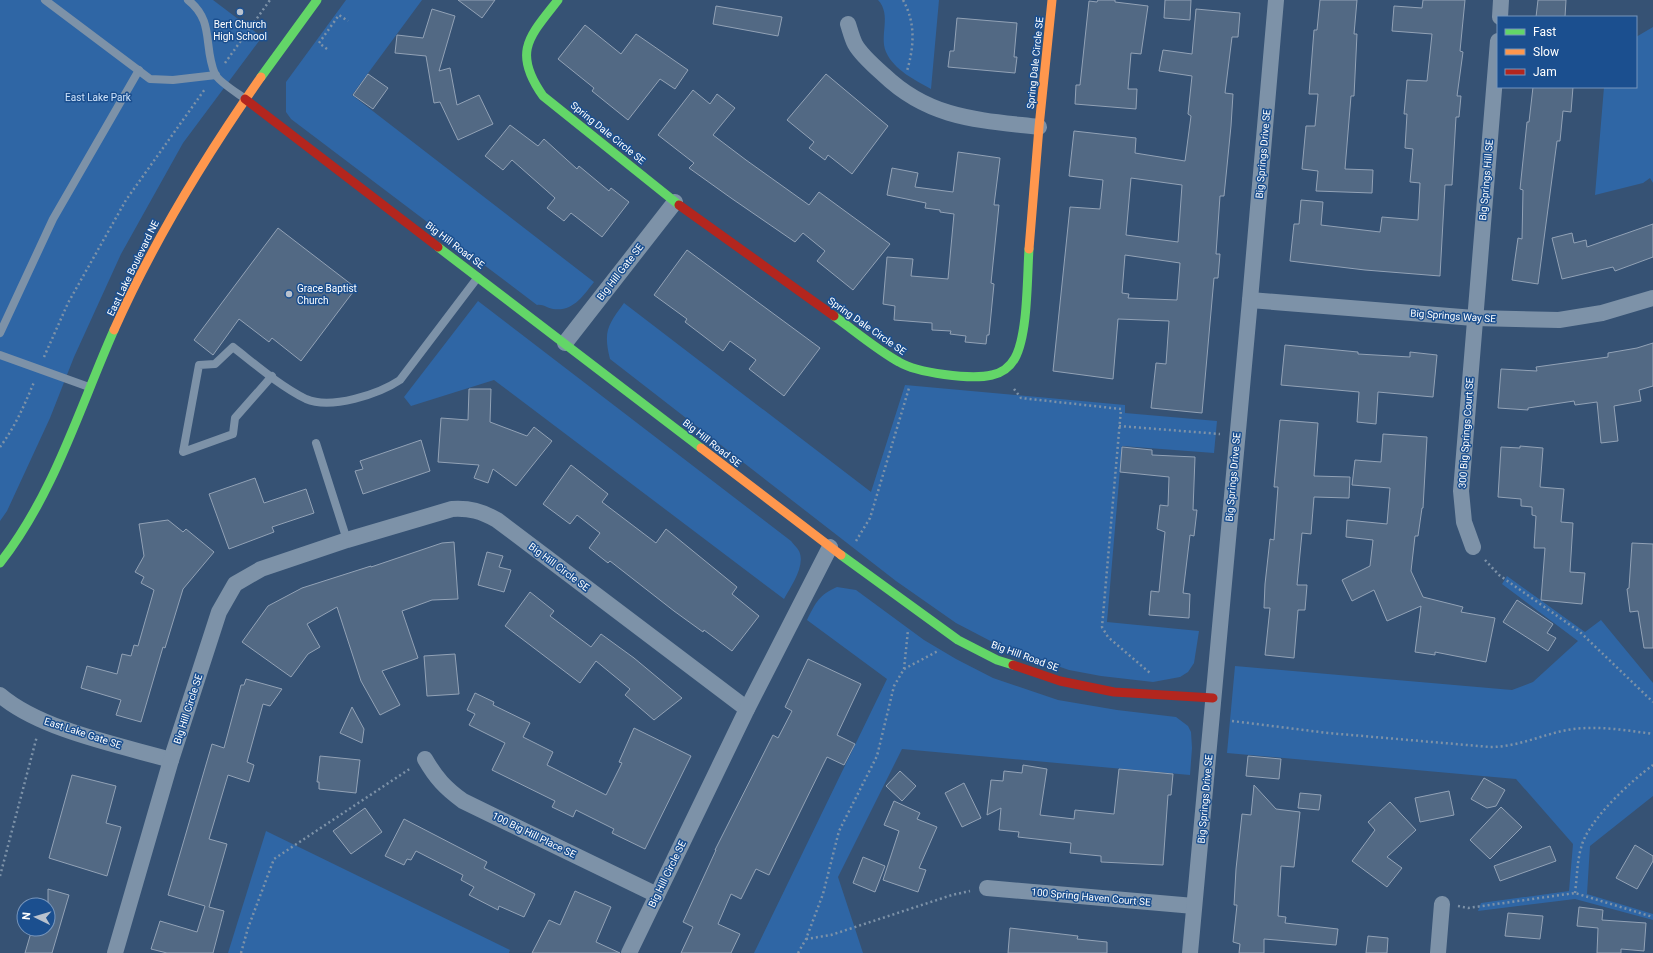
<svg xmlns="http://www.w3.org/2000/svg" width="1653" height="953" font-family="Roboto,sans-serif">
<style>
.green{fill:#2f66a5}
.building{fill:#526984;stroke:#92a2b6;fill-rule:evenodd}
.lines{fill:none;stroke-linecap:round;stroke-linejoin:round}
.path{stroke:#7d92a8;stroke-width:2.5;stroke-dasharray:2 3;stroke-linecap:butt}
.lane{stroke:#7d92a8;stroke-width:8}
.street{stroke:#7d92a8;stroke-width:16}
.fast{stroke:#63d668;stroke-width:9}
.slow{stroke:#ff974d;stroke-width:9}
.jam{stroke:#b3261e;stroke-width:9}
.poi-dot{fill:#b9c2ce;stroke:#1b4f8f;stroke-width:1.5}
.labels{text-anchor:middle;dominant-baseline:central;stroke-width:3;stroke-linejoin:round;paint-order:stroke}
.poi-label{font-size:10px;fill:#fff;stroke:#1b4f8f}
.street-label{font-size:10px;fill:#fff;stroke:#1b4f8f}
.park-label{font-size:10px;fill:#cfe3fa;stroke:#1b4f8f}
</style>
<rect width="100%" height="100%" fill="#365274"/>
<g class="green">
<polygon points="0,0 213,0 262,37 183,143 121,254 74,357 50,418 7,511 0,521"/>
<path d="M346,0H422L352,95L594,282C583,296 573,312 553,309C547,308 543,304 537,305L291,119L286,112V82Z"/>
<path d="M878,0H939L931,89C915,80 894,70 886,52C879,35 892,15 878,0Z"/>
<polygon points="1653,27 1653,183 1650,178 1643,183 1595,195 1604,87 1636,87 1636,37"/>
<path d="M478,301L791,541C793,544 797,547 799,551C806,566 791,586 784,599L494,380L411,406L404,397Z"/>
<path d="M624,303L871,492L905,385L1125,405V413L1217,421L1214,453L1122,446L1107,622L1199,631L1194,663L1188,672L1180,677L1153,682L1101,676L1069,670L1002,647L956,623L896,581L610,359C603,331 608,325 624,303Z"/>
<polygon points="1507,576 1585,632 1601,620 1653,683 1653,796 1590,846 1587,894 1653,914 1653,920 1575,899 1478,911 1481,903 1569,891 1573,844 1516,779 1227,753 1235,666 1512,690 1533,682 1578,641 1502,584"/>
<path d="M837,587L856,590L924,640L956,659L993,678L1058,700L1117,710L1176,717L1188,726L1191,732L1192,748L1190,775L902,749L838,877L863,953H754L887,679L807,620C816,602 819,595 837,587Z"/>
<polygon points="266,831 510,950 509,953 228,953"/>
</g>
<g class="building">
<polygon points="458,0 495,0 482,18"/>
<polygon points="1098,0 1115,0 1115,2 1148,6 1141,54 1131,53 1128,89 1137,89 1136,109 1075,104 1076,85 1080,85 1089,1 1097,2"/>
<polygon points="1165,0 1191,0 1190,20 1164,18"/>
<polygon points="1320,0 1357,0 1354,34 1357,34 1354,96 1351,96 1345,169 1373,170 1372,193 1316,191 1318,171 1302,169 1306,126 1315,126 1318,94 1309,94 1314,30 1317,30"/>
<polygon points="1423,0 1465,0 1460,51 1463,52 1457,96 1461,96 1459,117 1456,117 1452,185 1445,185 1440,276 1365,270 1290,261 1294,224 1299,224 1301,200 1323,202 1321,225 1380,232 1382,217 1418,220 1420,183 1410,182 1413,149 1405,148 1407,114 1404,114 1407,80 1427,81 1432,34 1392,31 1394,6 1422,8"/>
<polygon points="1538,0 1566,0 1565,17 1536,17"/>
<polygon points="716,6 782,17 778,36 713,24"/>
<polygon points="432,9 455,16 439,71 450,68 457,105 479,95 493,124 458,140 440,102 434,103 426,56 395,53 397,35 423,38"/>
<path d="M1196,9L1240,13L1238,37H1232L1225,93L1233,94L1231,126L1224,196H1220L1216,254H1220L1218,278H1214L1202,413L1151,408L1156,363L1166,364L1169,321L1118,319L1113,379L1053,371L1070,207L1100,209L1103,180L1069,176L1074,131L1136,138L1135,153L1185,161L1191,116L1188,114L1192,76L1159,71L1163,50L1192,54ZM1131,178L1182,185L1178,242L1126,235ZM1125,255L1180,263L1177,300L1128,298L1129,294L1122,293Z"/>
<polygon points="957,18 1017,23 1014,57 1017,57 1015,73 948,67 950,51 954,51"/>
<polygon points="585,25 621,54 636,34 688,70 675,89 660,79 628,120 592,91 594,88 558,59"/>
<polygon points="368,74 388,88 373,109 353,95"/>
<polygon points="826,74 888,126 852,174 828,155 825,160 809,148 814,142 787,120"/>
<polygon points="1533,87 1573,87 1571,112 1563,111 1560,141 1557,141 1538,284 1512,280 1518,238 1522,239 1523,190 1520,189 1527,122 1529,122"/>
<polygon points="693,90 710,104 717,94 735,108 713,135 746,160 809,205 819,192 890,244 853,290 817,261 825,251 803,233 795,242 731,198 689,168 694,163 658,135"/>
<polygon points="510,125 538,146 544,139 577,169 579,166 609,191 611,188 629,202 602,237 571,213 564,221 547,208 555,198 512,160 503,170 485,156"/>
<polygon points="958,152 1000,158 994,205 999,205 991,283 994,284 989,335 987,335 986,344 965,342 966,336 950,334 951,331 932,330 932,323 894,320 895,306 883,304 887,257 913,259 911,276 948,279 954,214 940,212 940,210 925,208 926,203 887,195 892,168 918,173 915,187 953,192"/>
<polygon points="1653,224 1653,257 1615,271 1613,267 1562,279 1552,238 1572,233 1574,243 1586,240 1587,247"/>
<polygon points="278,228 356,288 301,361 272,338 269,342 239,319 213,355 194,340"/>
<polygon points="687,250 820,348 784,396 749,369 756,360 730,341 723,351 685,322 687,319 654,295"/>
<polygon points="1653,343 1653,386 1639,390 1641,401 1614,406 1618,441 1601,443 1597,402 1575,405 1574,401 1528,408 1528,410 1498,408 1501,369 1537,371 1536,367 1608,357 1608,353 1637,348"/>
<polygon points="1285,345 1358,352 1358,354 1410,357 1410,352 1437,355 1433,397 1378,392 1376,424 1357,422 1359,392 1281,385"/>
<polygon points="469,389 491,389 490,422 527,436 534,427 552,441 516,486 493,469 488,483 474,478 479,465 438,462 441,418 468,420"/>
<polygon points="1280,420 1318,423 1314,476 1350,477 1349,498 1314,497 1311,534 1302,533 1297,585 1307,585 1305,610 1298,610 1294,658 1265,655 1270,608 1264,608 1265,584 1270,539 1274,540 1278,487 1274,487"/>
<polygon points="1383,434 1427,437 1423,508 1422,508 1418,536 1415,536 1411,571 1423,597 1463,607 1461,612 1495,618 1486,662 1435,652 1435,655 1415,652 1421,606 1387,621 1374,590 1352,601 1342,580 1370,566 1373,540 1346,537 1347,520 1387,524 1390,488 1352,485 1355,460 1381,462"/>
<polygon points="421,440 430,471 363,494 355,471 363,469 360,461"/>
<polygon points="1520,446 1543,448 1540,487 1564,489 1561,522 1573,523 1570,572 1585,573 1582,604 1541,600 1545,548 1534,548 1536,516 1532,515 1532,507 1521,506 1521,499 1498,497 1501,447 1520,448"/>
<polygon points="1122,447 1152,450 1152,455 1195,457 1193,510 1197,510 1194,536 1190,535 1183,593 1190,594 1189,618 1149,615 1151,591 1159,592 1165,532 1157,529 1160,505 1168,506 1169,477 1120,472"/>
<polygon points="571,465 608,494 602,502 656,543 666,529 737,587 732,594 759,616 732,651 704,630 703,632 674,611 610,561 608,563 589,548 600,533 577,515 570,524 543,504"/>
<polygon points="255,478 264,503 306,489 314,513 272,527 274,532 229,549 209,494"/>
<polygon points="168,520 183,532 186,529 214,552 183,589 165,648 163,647 141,722 116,715 121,700 81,688 87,666 117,674 122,654 131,656 134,645 138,646 154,590 141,583 144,577 135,572 144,556 139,524"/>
<polygon points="454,542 458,599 432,600 402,611 418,658 382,671 400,705 380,715 361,681 337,607 307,624 320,647 308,654 291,677 242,642 268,606 302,588 371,566 371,567 442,543"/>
<polygon points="1632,543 1653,544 1653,648 1644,648 1638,611 1630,612 1627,589 1629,588"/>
<polygon points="487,552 503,556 499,567 511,570 504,592 478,585"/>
<polygon points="530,592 554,611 550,616 591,647 601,634 634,658 682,698 654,720 625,695 630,689 596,661 580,683 505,626"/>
<polygon points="1517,600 1553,624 1547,633 1556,638 1548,651 1503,622"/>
<polygon points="455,654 459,694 427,696 424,656"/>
<polygon points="808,659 861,684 837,735 855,744 844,765 827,757 769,875 756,869 741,899 731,894 718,924 740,934 731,953 681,953 693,927 683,922 716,850 715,850 773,735 778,738 792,711 785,707"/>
<polygon points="246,679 282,689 270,706 263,704 247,762 254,765 249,782 228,775 209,839 227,844 209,907 224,911 213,953 167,953 151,949 160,921 197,932 205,906 168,895 212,744 224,748 241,685 244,685"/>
<polygon points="475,693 494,702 493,705 530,723 523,737 553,752 547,765 606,795 622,763 619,762 634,728 691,756 645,849 612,833 614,829 576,810 573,817 552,807 555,801 492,770 505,743 469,725 475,714 467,710"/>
<polygon points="352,707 364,729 362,743 340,733"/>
<polygon points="320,756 360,760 356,793 319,789 319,782 317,782"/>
<polygon points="1248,756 1281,759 1279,779 1246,776"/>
<polygon points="1023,765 1047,769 1040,815 1074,819 1075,810 1114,814 1119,769 1173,774 1171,795 1168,795 1163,865 1101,862 1101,856 1070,853 1071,843 1018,837 1019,832 999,830 1001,808 987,815 991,780 1003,781 1004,771 1022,773"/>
<polygon points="900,771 916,786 902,801 886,786"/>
<polygon points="72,775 116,786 106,823 121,827 107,876 49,858"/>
<polygon points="1484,778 1505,790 1496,806 1487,808 1471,799"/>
<polygon points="964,783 981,818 962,827 945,793"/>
<polygon points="1254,785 1276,809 1300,812 1294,867 1281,866 1278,916 1286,917 1285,923 1338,929 1336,945 1264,939 1264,953 1239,953 1240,944 1233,942 1237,905 1234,905 1236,869 1242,814 1251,815"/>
<polygon points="1449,791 1454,815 1420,822 1415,798"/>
<polygon points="1300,793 1321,795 1319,810 1298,808"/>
<polygon points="894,801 920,813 917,819 937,827 919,868 926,870 918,892 883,880 899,831 884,825"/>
<polygon points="1390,802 1416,830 1387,857 1402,868 1387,887 1352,861 1375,830 1368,822"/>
<polygon points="1501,807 1522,827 1490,859 1470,840"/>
<polygon points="365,808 382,832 351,854 333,831"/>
<polygon points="404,819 487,862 484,868 535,894 524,917 499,906 498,910 469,895 474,887 461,880 463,875 416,851 411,860 407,859 404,865 385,856"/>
<polygon points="1635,845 1653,856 1653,861 1637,889 1616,878"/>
<polygon points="1550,846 1556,861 1500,881 1494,866"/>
<polygon points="863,857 885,866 875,892 853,883"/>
<polygon points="48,889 69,895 52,953 25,953 32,929 48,929"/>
<polygon points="575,891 611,907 596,942 620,953 532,953 549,920 560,925"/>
<polygon points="1579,907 1603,910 1602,920 1646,923 1644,951 1621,949 1621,953 1597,953 1598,928 1577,926"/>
<polygon points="1508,913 1543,916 1540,939 1505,936"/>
<polygon points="1010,928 1078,936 1077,939 1107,942 1107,953 1008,953"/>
<polygon points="1368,936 1388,938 1387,953 1366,953"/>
</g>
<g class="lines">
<g class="path">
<path d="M903,0C916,23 914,47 907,71"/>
<polyline points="327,49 319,43 339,15 348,21"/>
<polyline points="225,63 270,0"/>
<polyline points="44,357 68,303 126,200 205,89"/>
<polyline points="1014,389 1021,398 1121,409 1102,627 1108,637 1150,673"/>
<polyline points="1119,426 1220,434"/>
<path d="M0,447C15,427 25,404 34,382"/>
<polyline points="856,541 870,518 909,388"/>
<polyline points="1485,560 1499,575 1580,632 1653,702"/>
<polyline points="904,669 908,630"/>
<path d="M1232,721L1328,733L1490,747C1518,747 1541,735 1567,730C1595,725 1625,730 1653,734"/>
<polyline points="0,876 37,736"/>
<path d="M1575,893C1577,878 1577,862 1581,848C1587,821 1631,781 1653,765"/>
<polyline points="1458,906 1468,908 1575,893 1653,917"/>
<polyline points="806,939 831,935 952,895 970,891"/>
<polyline points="241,953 248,928 274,859 411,768"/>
<polyline points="798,953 806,939 823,894 839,831 877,756 894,686 904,669 938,651"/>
</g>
<g class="lane">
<polyline points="45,0 150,79 173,80 216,75"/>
<path d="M188,0C215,21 203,47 215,74C218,81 237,93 244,98"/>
<polyline points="0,333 53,219 139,70"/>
<polyline points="0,355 89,387"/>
<path d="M272,376L235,418L233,434L183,452L199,365L215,364L233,347C256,365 280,386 306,399C331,410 379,394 400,380L478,277"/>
<polyline points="316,443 347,540"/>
</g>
<g class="street">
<polyline points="1500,17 1501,0"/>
<path d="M848,24C850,30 852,38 855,44C861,55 875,67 884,75C930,119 979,120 1039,127"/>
<polyline points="1250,300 1474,318 1559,320 1602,313 1653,298"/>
<polyline points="565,343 675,202"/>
<polyline points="1473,547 1464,522 1461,491 1498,41"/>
<path d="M0,695C41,730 119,745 171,760"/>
<path d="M425,759C436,778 445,788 463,801L657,895"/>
<polyline points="987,888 1194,906"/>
<path d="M115,953L171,760L219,612L235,584L261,569L347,540L452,509C470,508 481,511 497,520L747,709"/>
<polyline points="629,953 747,709 830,547"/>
<polyline points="1190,953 1250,300 1276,0"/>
<polyline points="1438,953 1442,904"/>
</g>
<g class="fast">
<path d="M558,0C529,37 512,52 543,96L679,205"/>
<polyline points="261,77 317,0"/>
<polyline points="438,247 701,448"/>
<path d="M834,316C855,331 876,349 899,362C917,373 971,380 992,375C1002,373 1010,367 1015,358C1028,334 1027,278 1029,249"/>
<polyline points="841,555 958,640 997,660 1013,665"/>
<path d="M0,563C54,494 79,409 114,330"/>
</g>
<g class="slow">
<polyline points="1029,249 1039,127 1052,0"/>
<path d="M114,330C154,240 205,157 261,77"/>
<polyline points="701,448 841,555"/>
</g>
<g class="jam">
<polyline points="245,99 438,247"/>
<polyline points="679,205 834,316"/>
<polyline points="1013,665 1060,681 1114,692 1213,698"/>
</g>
</g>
<g class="poi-dot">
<circle cx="240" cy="12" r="4"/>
<circle cx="289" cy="294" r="4"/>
</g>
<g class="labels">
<g class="poi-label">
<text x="240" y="24">Bert Church<tspan x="240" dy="12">High School</tspan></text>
<text x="297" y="288" text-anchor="start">Grace Baptist<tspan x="297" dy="12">Church</tspan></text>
</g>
<g class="street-label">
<text transform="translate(1035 63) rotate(-84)">Spring Dale Circle SE</text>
<text transform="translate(608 133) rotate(39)">Spring Dale Circle SE</text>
<text transform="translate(1263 154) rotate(-85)">Big Springs Drive SE</text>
<text transform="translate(1486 180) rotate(-85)">Big Springs Hill SE</text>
<text transform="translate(455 245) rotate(37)">Big Hill Road SE</text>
<text transform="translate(133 268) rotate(-64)">East Lake Boulevard NE</text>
<text transform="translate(620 272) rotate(-52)">Big Hill Gate SE</text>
<text transform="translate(1453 316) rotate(4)">Big Springs Way SE</text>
<text transform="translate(867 326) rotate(35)">Spring Dale Circle SE</text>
<text transform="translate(1466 433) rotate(-86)">300 Big Springs Court SE</text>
<text transform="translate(712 443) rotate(38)">Big Hill Road SE</text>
<text transform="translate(1233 477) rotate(-85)">Big Springs Drive SE</text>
<text transform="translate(559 567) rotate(37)">Big Hill Circle SE</text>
<text transform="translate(1025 656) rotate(20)">Big Hill Road SE</text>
<text transform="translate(188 709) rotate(-72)">Big Hill Circle SE</text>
<text transform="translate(83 733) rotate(18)">East Lake Gate SE</text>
<text transform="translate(1205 799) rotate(-85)">Big Springs Drive SE</text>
<text transform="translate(534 835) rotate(26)">100 Big Hill Place SE</text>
<text transform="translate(667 874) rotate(-64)">Big Hill Circle SE</text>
<text transform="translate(1091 897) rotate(5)">100 Spring Haven Court SE</text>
</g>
<g class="park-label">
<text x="98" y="97">East Lake Park</text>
</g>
</g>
<rect x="1497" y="16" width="140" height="72" fill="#1b4f8f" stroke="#7695bc"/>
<rect x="1505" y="29" width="20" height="6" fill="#63d668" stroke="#7695bc"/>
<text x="1533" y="36" font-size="12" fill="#ffffff">Fast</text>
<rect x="1505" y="49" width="20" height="6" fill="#ff974d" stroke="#7695bc"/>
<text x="1533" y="56" font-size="12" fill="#ffffff">Slow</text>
<rect x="1505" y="69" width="20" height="6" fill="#b3261e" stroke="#7695bc"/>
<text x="1533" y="76" font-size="12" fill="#ffffff">Jam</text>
<g transform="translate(36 917) rotate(275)"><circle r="19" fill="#1b4f8f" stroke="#7695bc"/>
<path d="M0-3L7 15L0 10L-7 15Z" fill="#b9c2ce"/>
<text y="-6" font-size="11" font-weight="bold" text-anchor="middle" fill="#ffffff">N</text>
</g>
</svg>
